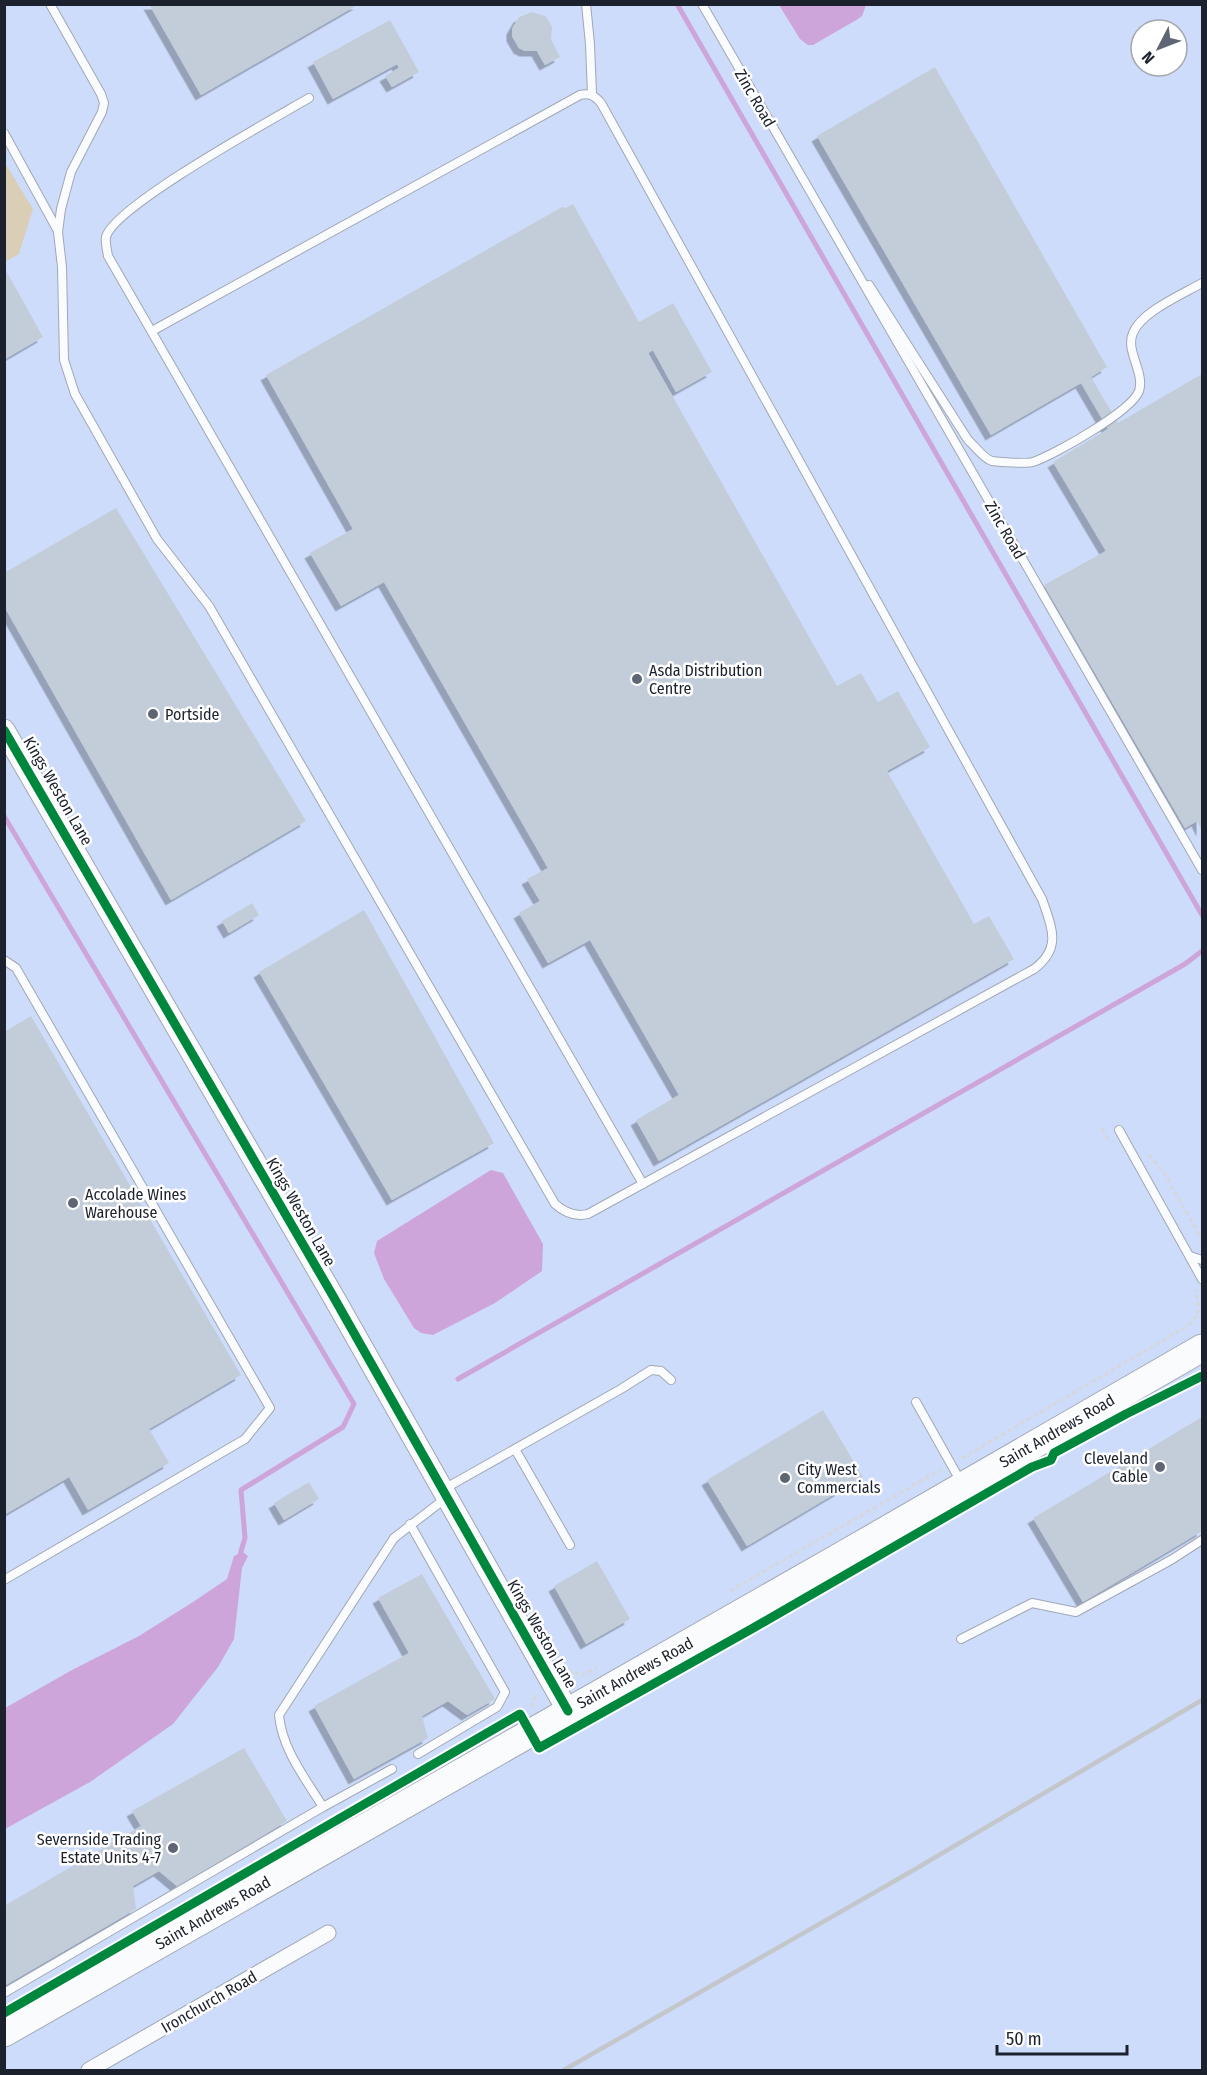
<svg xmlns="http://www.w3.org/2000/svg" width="1207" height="2075" font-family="'Fira Sans Condensed',sans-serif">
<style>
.built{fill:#cddcfa;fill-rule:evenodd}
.green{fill:#daceb7}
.water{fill:#cea5da}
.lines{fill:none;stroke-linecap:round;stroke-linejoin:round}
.stream{stroke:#cea5da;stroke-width:5}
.building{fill:#c3cdd9;filter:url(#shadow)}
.lane-casing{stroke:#a1a8b4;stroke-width:10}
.street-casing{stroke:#a1a8b4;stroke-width:17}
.secondary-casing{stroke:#a1a8b4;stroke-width:23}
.highway-casing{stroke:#a1a8b4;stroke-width:29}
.path{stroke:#d4d7dc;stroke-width:3;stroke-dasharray:4.5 3;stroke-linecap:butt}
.lane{stroke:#fafbfd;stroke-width:8}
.street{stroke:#fafbfd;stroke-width:15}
.secondary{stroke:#fafbfd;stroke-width:21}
.highway{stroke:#fafbfd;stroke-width:27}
.rail{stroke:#c3c6ca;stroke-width:4.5}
.cycleway-casing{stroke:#fff;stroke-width:13}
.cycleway{stroke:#00873e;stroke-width:9}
.poi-dot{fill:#5f6673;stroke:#fff;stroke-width:2}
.labels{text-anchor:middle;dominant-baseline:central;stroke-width:5;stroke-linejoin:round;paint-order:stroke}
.street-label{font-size:16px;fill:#1b222e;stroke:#fff}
.poi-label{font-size:16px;fill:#1b222e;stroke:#fff;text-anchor:start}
</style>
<defs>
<filter id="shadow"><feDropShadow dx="-5.5" dy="5.5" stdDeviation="0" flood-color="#0004"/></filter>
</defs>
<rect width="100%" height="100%" fill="#dde5f4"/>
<path class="built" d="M5,5H1202V2070H5ZM1141,30H1177V66H1141Z"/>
<polygon class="green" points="5,163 33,209 19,254 5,262"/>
<g class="water">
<polygon points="779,5 866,5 862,16 858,19 813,45 808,45 800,39"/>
<polygon points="491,1170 503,1173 543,1244 542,1271 495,1303 433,1335 421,1333 414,1328 384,1279 374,1253 377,1241"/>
<polygon points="243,1552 248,1556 242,1568 234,1639 218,1667 173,1724 90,1782 5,1829 5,1708 72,1670 139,1636 193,1602 227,1579 234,1556"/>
</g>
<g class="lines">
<g class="stream">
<polyline points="677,4 1202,915"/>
<polyline points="4,816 354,1404 343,1427 241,1490 245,1538 239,1558"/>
<polyline points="458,1379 1185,964 1202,951"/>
</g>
</g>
<g class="building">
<polygon points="149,4 359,4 201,95"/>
<polygon points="532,12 545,16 549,21 552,27 551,39 560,57 545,65 537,51 525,51 519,48 512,36 512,29 519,17"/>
<polygon points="390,20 419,72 392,87 385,76 399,68 397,64 333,99 313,62"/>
<polygon points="935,67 1107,367 1091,377 1118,423 1202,374 1202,831 1197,821 1185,828 1044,585 1106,551 1053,462 1108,429 1081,383 991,435 817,136"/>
<polygon points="573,204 639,322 673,303 712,372 676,392 653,350 648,353 837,686 861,673 878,702 898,691 930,747 887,771 974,924 989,916 1014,959 659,1161 636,1120 679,1095 590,940 548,963 519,913 540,901 527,879 548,868 384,582 341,606 310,553 353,529 266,375 562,207 566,208"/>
<polygon points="5,269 43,337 5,359"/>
<polygon points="116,508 306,821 171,900 4,606 4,573"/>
<polygon points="252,903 259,915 229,933 222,921"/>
<polygon points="364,910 494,1143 392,1200 259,972"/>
<polygon points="31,1016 241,1375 149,1429 169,1463 88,1510 69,1477 4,1515 4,1032"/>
<polygon points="823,1410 863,1477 747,1546 707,1480"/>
<polygon points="1202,1417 1202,1531 1083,1602 1033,1518"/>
<polygon points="309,1482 319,1499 284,1520 274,1503"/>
<polygon points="597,1561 630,1619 586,1644 554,1586"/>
<polygon points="422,1574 495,1699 467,1715 448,1701 422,1716 428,1738 354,1779 314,1706 409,1653 378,1598"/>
<polygon points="244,1748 287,1821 178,1887 159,1871 133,1886 136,1909 4,1986 4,1906 141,1826 132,1811"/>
</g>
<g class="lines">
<g class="lane-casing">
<g id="lane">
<path d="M50,4L101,94L104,103L102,112L71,172L61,209L58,232L62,267L64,360L75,394L157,539L209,606L555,1204C565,1213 575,1217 588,1214L1034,969C1062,948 1052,928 1042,899L601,103C594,95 590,93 580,95L152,331"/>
<polyline points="586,4 590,44 592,94"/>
<polyline points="702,4 1202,870"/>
<path d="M309,98C275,118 114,206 106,237C105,242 107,250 108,256L643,1184"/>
<polyline points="4,133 58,231"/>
<path d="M869,285L968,440C975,446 984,459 992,461C1000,462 1026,464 1033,462C1054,455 1132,411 1139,391C1145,372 1125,351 1133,333C1141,312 1183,294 1202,283"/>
<polyline points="4,960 16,968 270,1408 245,1439 4,1580"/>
<polyline points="1119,1130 1202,1279"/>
<polyline points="1190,1256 1202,1260"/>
<polyline points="916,1402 961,1482"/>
<polyline points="515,1449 570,1545"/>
<polyline points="444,1489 621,1389 651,1370 661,1371 671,1380"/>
<polyline points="410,1524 505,1692 497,1707 418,1754"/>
<polyline points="961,1639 1032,1603 1076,1612 1171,1560 1202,1540"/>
<path d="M323,1807C305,1778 282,1749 279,1715L394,1538L446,1498"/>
<polyline points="4,1993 323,1807 392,1769"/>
</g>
</g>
<g class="street-casing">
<polyline id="street" points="89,2070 328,1933"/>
</g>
<g class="secondary-casing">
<polyline id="secondary" points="4,730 333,1296 568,1711"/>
</g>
<g class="highway-casing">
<polyline id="highway" points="4,2033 841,1556 1202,1348"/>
</g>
<g class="path">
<polyline points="1102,1129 1108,1139"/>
<polyline points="1149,1155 1164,1173 1202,1239"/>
<path d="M962,1458L1186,1327C1201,1315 1200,1307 1195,1290"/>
<polyline points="730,1591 940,1470"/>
<polyline points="567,1670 582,1675 597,1668"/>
<polyline points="532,1707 536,1693"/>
</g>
<use href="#lane" class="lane"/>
<use href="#street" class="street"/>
<use href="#secondary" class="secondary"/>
<use href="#highway" class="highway"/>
<polyline class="rail" points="564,2070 912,1871 1202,1700"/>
<g class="cycleway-casing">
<g id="cycleway">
<polyline points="4,730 333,1296 568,1711"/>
<polyline points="4,2013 520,1714 539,1748 755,1627 1032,1467 1051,1460 1054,1453 1126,1414 1202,1376"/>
</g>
</g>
<use href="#cycleway" class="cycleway"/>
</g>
<g class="poi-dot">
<circle cx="637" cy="679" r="6"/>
<circle cx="153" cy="714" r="6"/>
<circle cx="73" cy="1203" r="6"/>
<circle cx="1160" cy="1467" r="6"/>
<circle cx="785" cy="1478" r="6"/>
<circle cx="173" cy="1848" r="6"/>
</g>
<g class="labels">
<g class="street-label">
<text transform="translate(755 98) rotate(60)">Zinc Road</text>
<text transform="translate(1005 530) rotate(60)">Zinc Road</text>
<text transform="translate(58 791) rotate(60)">Kings Weston Lane</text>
<text transform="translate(301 1212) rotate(60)">Kings Weston Lane</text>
<text transform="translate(1057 1431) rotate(-30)">Saint Andrews Road</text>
<text transform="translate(542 1634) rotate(60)">Kings Weston Lane</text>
<text transform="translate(635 1673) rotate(-29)">Saint Andrews Road</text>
<text transform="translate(213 1913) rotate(-30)">Saint Andrews Road</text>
<text transform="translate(209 2002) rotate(-30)">Ironchurch Road</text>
</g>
<g class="poi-label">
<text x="649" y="670">Asda Distribution<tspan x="649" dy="18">Centre</tspan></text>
<text x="165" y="714">Portside</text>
<text x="85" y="1194">Accolade Wines<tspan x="85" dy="18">Warehouse</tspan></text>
<text x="1148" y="1458" text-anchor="end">Cleveland<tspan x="1148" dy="18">Cable</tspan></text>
<text x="797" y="1469">City West<tspan x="797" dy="18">Commercials</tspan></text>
<text x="161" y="1839" text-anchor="end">Severnside Trading<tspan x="161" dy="18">Estate Units 4-7</tspan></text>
</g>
</g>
<rect width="1207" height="2075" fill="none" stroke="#1b222e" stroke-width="12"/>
<g transform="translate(1159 48) rotate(228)"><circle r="28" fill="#ffffff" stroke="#a4a7ab" stroke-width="1.5"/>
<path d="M0-4.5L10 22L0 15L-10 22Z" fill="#5f6673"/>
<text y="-9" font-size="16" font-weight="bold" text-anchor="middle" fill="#1b222e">N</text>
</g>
<path d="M997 2045v9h130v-9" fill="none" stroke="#1b222e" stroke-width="3"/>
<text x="1006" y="2045" font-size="18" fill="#1b222e" stroke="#ffffff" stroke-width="4.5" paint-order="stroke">50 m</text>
</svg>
